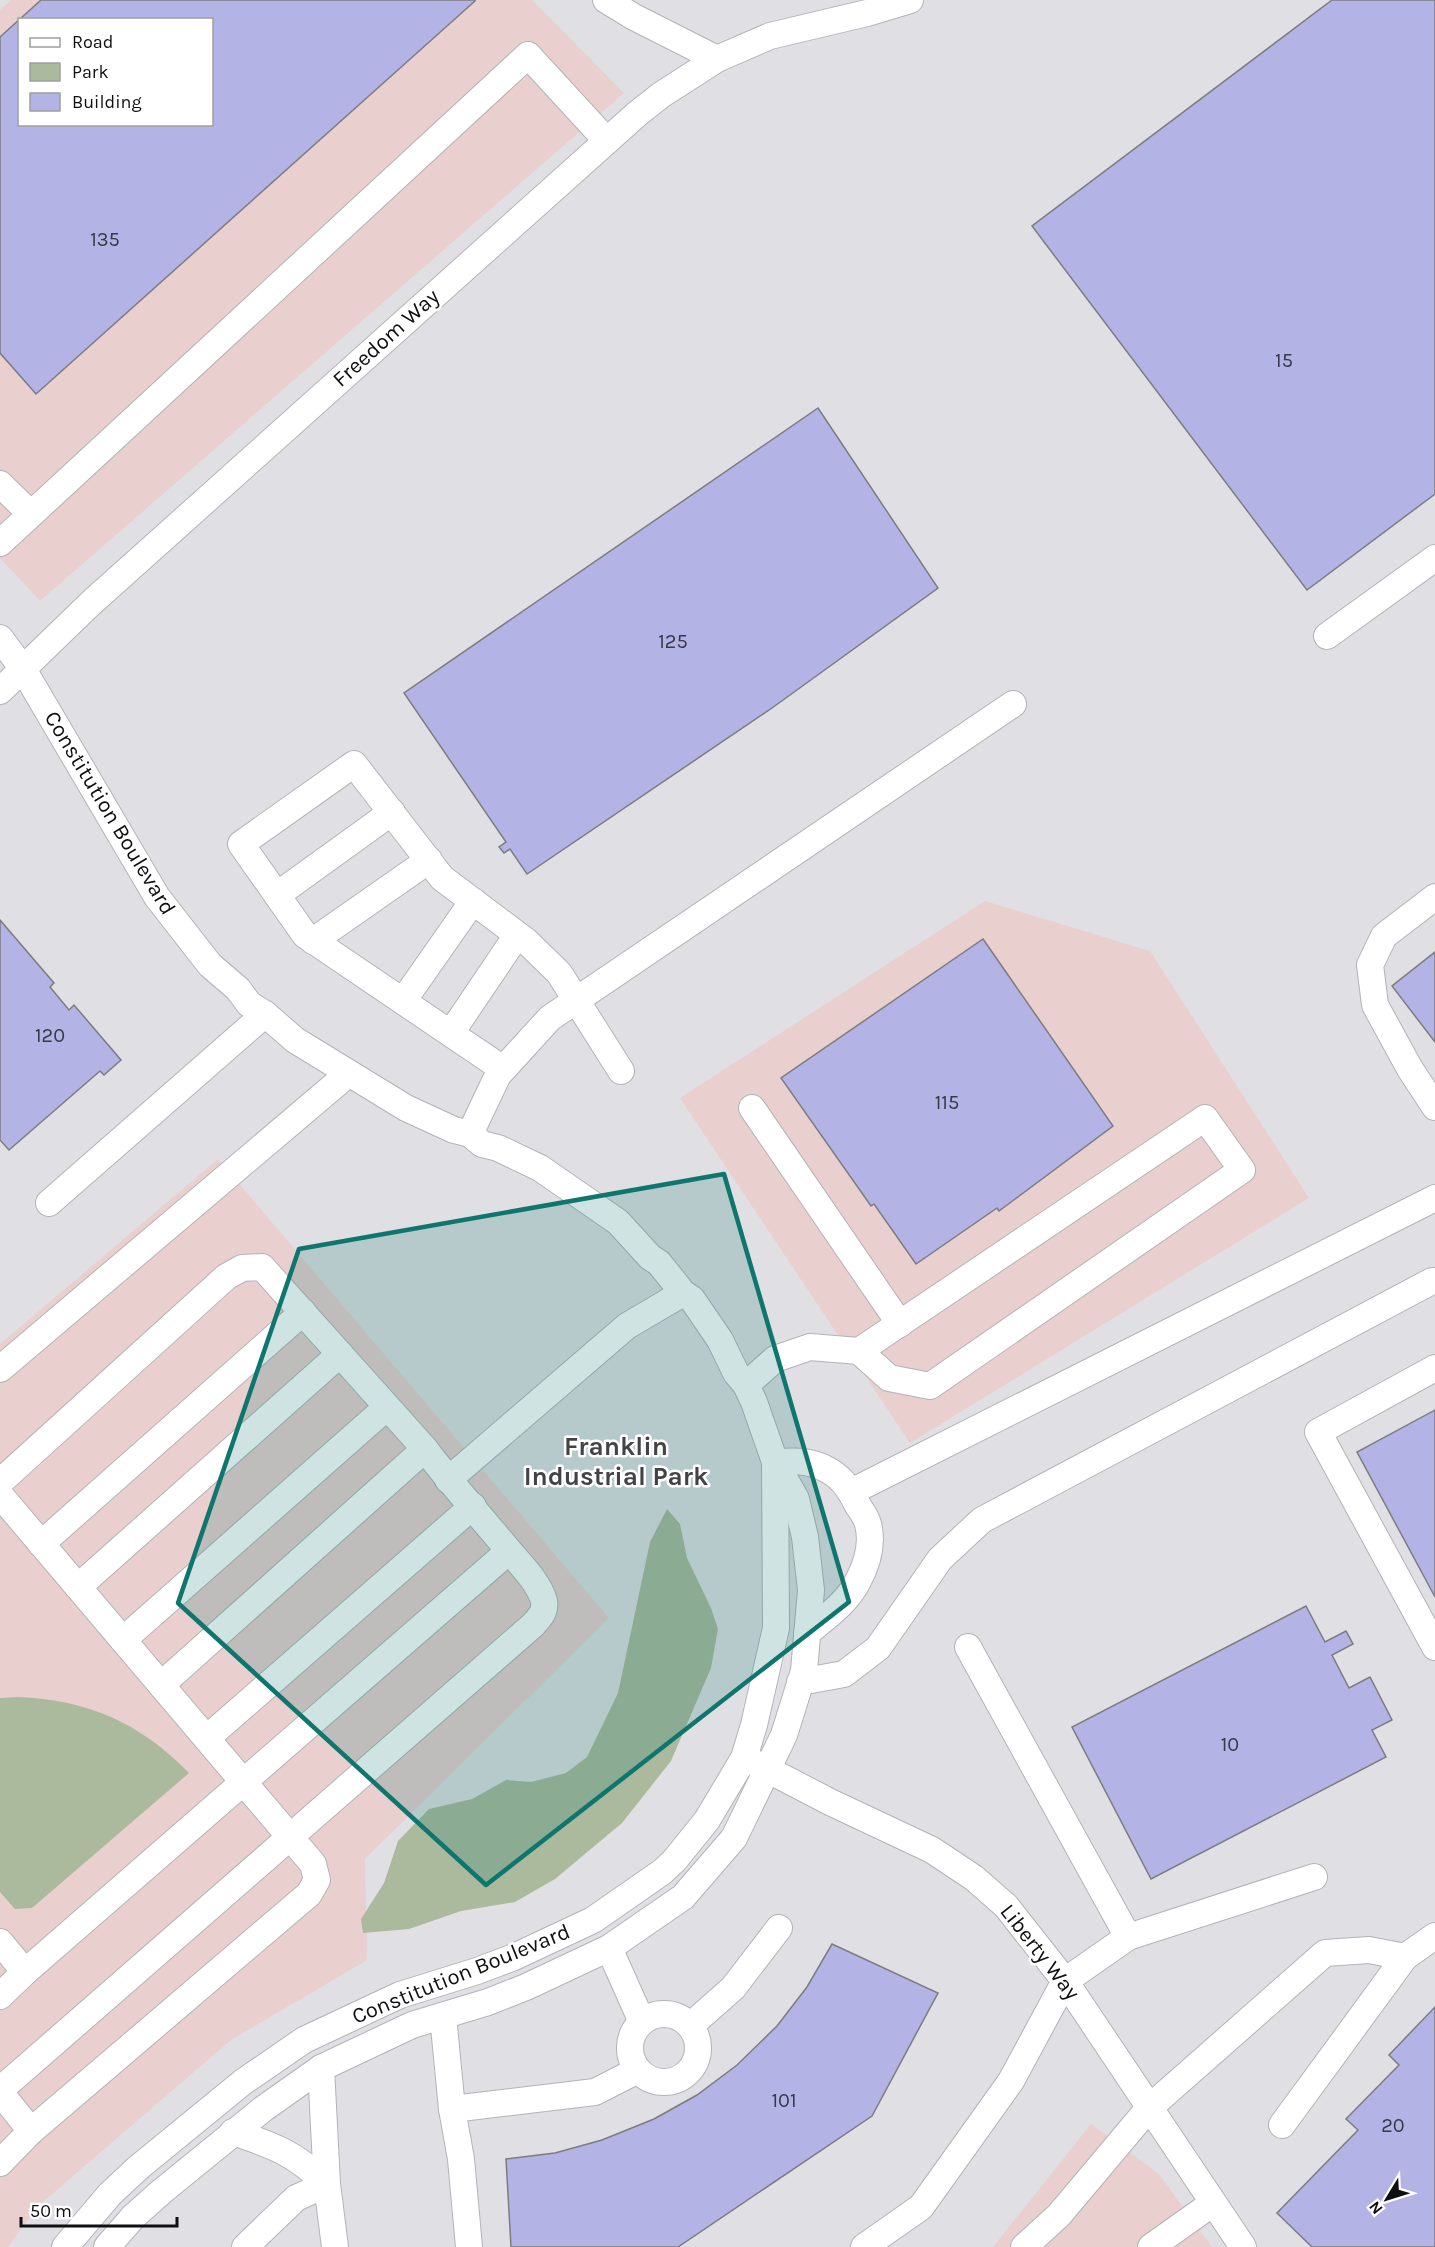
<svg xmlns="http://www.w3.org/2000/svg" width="1435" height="2247" font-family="Karla,sans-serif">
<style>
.industrial{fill:#eacfcf;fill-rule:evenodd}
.green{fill:#abba9d}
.building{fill:#b3b3e6;stroke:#7c7c80;stroke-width:1.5;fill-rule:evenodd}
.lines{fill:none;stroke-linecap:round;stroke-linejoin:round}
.minor-casing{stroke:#b3b3b7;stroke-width:28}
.minor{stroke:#fff;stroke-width:26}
.marked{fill:#0f766e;fill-opacity:0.2;stroke:#0f766e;stroke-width:4.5;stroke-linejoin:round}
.labels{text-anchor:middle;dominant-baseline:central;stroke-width:5;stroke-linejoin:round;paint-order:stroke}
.number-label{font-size:20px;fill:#383846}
.street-label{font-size:22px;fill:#0f0f11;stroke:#fff}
.quarter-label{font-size:26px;font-weight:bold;fill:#434346;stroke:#fff}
</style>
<rect width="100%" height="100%" fill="#e0dfe4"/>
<g class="industrial">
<path d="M11,0H532L624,93L40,601L0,558V10ZM20,20H212V124H20Z"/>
<polygon points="985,901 1150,951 1309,1198 910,1443 680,1098"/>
<polygon points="218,1159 609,1618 365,1859 367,1960 231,2040 37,2207 8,2247 0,2247 0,1344"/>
<polygon points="1091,2124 1159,2174 1212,2247 993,2247"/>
</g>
<g class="green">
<polygon points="667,1509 680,1524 687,1558 711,1608 718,1629 711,1668 671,1761 622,1823 555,1879 515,1902 461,1911 409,1929 363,1933 361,1919 384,1883 398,1841 429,1809 472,1799 506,1780 531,1782 566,1773 587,1757 618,1693 650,1542"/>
<path d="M18,1697C88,1700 139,1722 189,1773L32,1908L15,1909L0,1892V1698Z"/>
</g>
<g class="building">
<path d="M41,0H475V1L36,394L0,353V37ZM20,20H212V124H20Z"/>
<polygon points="1332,0 1435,0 1435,494 1307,590 1032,226"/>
<polygon points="818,408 938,588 772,708 527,874 510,849 504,853 499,847 506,842 404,693"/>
<polygon points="0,920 54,983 50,987 69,1010 74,1005 121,1060 104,1075 100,1071 9,1150 0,1140"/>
<polygon points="983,939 1113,1126 999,1211 997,1208 916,1264 874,1204 871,1206 781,1078"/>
<polygon points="1435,952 1435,1042 1392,986"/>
<polygon points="1435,1410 1435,1597 1357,1452"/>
<polygon points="1306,1606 1325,1642 1346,1631 1353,1644 1332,1655 1349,1688 1370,1677 1392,1720 1372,1730 1386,1757 1151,1879 1072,1727"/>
<polygon points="832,1944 938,1993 872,2116 678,2247 511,2247 506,2159 555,2153 602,2140 654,2119 697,2095 737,2065 777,2026 807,1987"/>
<polygon points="1435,2007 1435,2247 1312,2247 1277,2213 1358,2130 1346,2119 1399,2065 1389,2055"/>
</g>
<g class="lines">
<g class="minor-casing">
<g id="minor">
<polyline points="606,0 634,17 717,59"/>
<polyline points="0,484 31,514"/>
<polyline points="0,543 528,55 607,141"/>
<polyline points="1327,636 1435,558"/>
<polyline points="0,638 23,669 157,897 210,965 238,989 249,1004 265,1014 295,1040 406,1108 454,1130 470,1134 482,1144 498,1148 540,1168 618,1222 650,1257 659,1263 683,1293 692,1299 720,1340 736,1373 746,1385 754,1402 775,1462 796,1499 805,1537 811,1590 804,1671 784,1735 734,1838 683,1897 609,1948 526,1987 488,2002 412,2025 321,2068 263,2109 161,2192 133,2217 107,2247"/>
<polyline points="0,691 91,603 637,114 661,95 717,59 770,36 867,13 910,0"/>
<polyline points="277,895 392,812"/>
<polyline points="1435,897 1384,936 1370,965 1375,1005 1410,1069 1435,1107"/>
<polyline points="313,941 429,860"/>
<polyline points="403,1001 473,901"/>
<polyline points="451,1033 517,935"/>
<polyline points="503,1069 305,935 241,844 354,764 442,878 526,941 559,973 621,1071"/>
<polyline points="752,1108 900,1324"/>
<polyline points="470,1134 498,1075 550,1018 1013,704"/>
<polyline points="49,1203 265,1014"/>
<polyline points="1435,1368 1318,1432 1435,1647"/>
<polyline points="0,1369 348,1074"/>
<polyline points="746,1385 775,1359 810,1347 859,1351 889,1378 930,1386 1242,1170 1205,1118 859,1351"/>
<path d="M775,1462C792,1461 808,1460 824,1468C841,1476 849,1488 857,1504C861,1511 866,1516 868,1524C873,1543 867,1564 858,1581C847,1603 825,1618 807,1633"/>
<polyline points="448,1480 627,1326 683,1293"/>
<path d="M0,1482L226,1277L242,1268L262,1267L425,1449C452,1485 482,1518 510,1552C522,1566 539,1583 544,1601C546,1612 539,1618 533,1625L0,2090"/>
<polyline points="851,1492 1435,1198"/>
<polyline points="0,1495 313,1864 317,1880 309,1894 31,2131"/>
<polyline points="41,1544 303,1312"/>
<polyline points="78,1587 340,1354"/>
<polyline points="123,1640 387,1407"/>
<polyline points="968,1647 1128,1937"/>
<polyline points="800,1682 844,1674 878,1648 940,1559 982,1520 1432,1281 1435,1281"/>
<polyline points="161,1685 425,1449"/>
<polyline points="207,1738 473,1506"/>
<polyline points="755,1763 830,1802 932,1850 974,1878 1006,1906 1065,1981 1243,2247"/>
<polyline points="0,1942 25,1972 0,1996"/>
<polyline points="609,1948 642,2022"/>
<polyline points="25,1972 509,1551"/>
<circle cx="664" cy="2048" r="34"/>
<polyline points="443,2016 452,2109 461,2159 469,2247"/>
<polyline points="690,2026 733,1988 779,1928"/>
<polyline points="321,2068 327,2184 335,2247"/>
<polyline points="0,2092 31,2131 0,2163"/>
<polyline points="452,2109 595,2092 638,2070"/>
<polyline points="1282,2125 1405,1957"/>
<path d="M233,2132C275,2146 294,2153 327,2184L296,2198L245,2247"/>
<polyline points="65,2247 110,2194 139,2167 243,2082 304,2040 400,1995 477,1971 514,1957 593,1920 662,1872 674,1861 707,1820 744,1758 754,1725 776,1628 775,1462"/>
<polyline points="864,2247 921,2207 1011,2081 1065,1981 1128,1937 1314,1877"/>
<polyline points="1024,2247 1059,2215 1149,2108 1325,1953 1369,1950 1405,1957 1435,1936"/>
<polyline points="1151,2247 1213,2203"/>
</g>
</g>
<use href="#minor" class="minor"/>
</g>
<path class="marked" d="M724,1174L849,1602L486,1885L178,1603L299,1249Z"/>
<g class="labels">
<g class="number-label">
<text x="105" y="239">135</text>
<text x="1284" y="360">15</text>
<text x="673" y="641">125</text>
<text x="50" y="1035">120</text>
<text x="947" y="1102">115</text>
<text x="1230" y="1744">10</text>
<text x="784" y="2100">101</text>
<text x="1393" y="2125">20</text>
</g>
<g class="street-label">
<text transform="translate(386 338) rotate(-42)">Freedom Way</text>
<text transform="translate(110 813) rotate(59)">Constitution Boulevard</text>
<text transform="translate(1040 1952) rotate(52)">Liberty Way</text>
<text transform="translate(461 1974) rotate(-22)">Constitution Boulevard</text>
</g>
<g class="quarter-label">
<text x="616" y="1446">Franklin<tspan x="616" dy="30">Industrial Park</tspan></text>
</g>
</g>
<rect x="18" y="18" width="195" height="108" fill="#ffffff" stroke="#9f9fa0" stroke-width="1.5"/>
<rect x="30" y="38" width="30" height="9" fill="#ffffff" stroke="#9f9fa0" stroke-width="1.5"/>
<text x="72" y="48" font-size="18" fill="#0f0f11">Road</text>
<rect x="30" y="63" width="30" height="18" fill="#abba9d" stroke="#9f9fa0" stroke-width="1.5"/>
<text x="72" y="78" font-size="18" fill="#0f0f11">Park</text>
<rect x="30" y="93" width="30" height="18" fill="#b3b3e6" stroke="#9f9fa0" stroke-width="1.5"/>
<text x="72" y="108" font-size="18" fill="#0f0f11">Building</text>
<g transform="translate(1387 2199) rotate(232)" stroke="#ffffff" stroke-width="4.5" paint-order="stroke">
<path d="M0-4.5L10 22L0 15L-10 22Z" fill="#0f0f11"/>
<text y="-9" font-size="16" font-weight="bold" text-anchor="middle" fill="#0f0f11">N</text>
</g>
<path d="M21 2217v9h156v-9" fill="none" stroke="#0f0f11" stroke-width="3"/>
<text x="30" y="2217" font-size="18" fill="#0f0f11" stroke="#ffffff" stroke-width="4.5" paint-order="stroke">50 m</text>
</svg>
